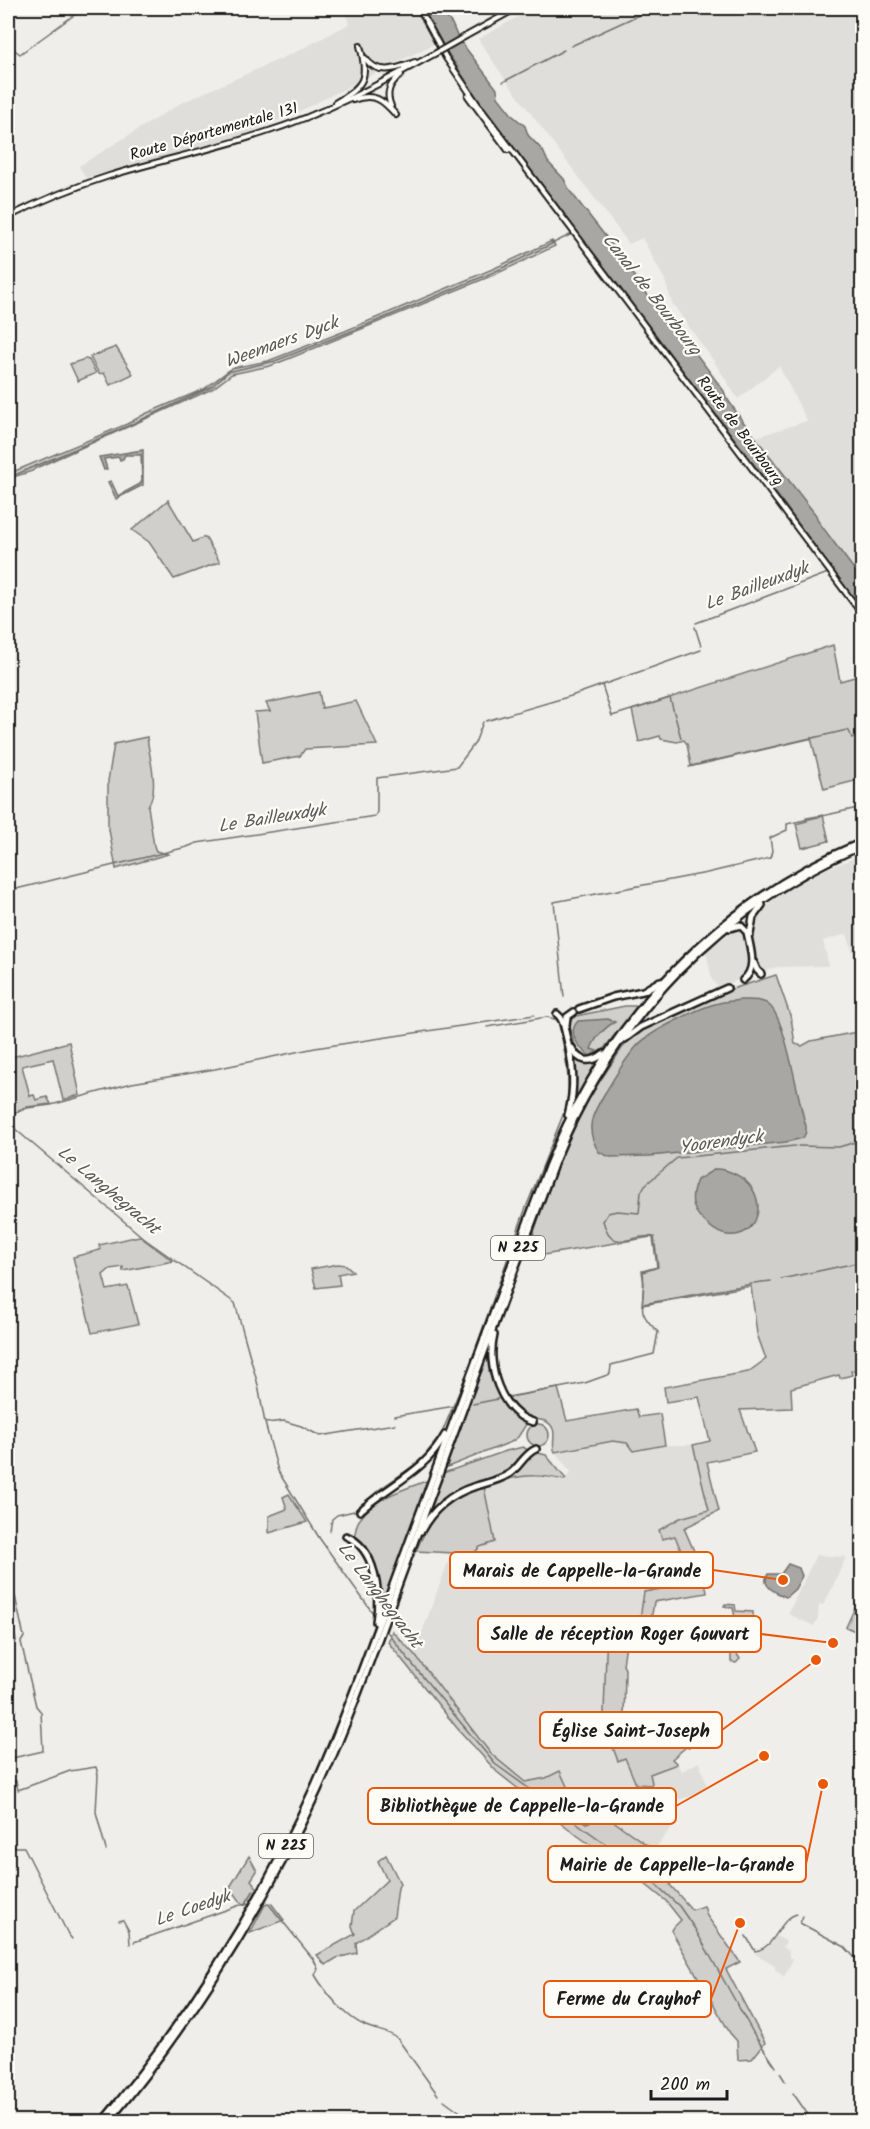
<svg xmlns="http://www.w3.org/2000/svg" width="870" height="2129" font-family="Kalam,sans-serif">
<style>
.built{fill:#e0deda}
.green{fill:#d0cfcc;stroke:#767674;stroke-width:1.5}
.water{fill:#a8a7a3;stroke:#706f6d;stroke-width:1.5}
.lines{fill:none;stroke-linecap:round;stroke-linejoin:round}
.stream{stroke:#706f6d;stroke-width:1.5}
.secondary-casing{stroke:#1c1c1c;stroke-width:8}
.trunk-casing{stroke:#1c1c1c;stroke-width:10}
.secondary{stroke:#fdfcf7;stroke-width:4}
.trunk{stroke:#fdfcf7;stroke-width:5}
.secondary-bridge-casing{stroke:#1c1c1c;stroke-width:8;stroke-linecap:butt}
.secondary-bridge{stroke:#fdfcf7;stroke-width:4}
.labels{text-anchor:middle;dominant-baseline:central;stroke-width:4.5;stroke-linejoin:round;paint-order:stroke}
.shield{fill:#fdfcf7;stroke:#605f5e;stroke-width:1.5}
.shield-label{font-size:15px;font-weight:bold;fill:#1c1c1c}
.street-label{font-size:16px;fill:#1c1c1c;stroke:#fdfcf7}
.water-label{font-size:18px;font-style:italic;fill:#5b5b59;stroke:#fdfcf7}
.leader{fill:none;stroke:#e8590c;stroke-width:2}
.callout-dot{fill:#e8590c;stroke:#fdfcf7;stroke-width:2}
.callout{fill:#fdfcf7;stroke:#e8590c;stroke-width:2}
.callout-label{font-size:18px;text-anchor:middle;font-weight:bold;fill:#1c1c1c}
</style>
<rect width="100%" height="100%" fill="#f0eeea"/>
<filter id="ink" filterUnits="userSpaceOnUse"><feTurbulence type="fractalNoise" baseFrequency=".0167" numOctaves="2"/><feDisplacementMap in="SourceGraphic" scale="12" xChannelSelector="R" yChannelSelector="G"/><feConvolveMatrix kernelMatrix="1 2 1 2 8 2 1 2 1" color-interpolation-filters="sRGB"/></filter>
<g filter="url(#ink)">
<g class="built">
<polygon points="344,8 422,8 440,41 296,113 238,137 86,178 79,166 181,103 298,51 349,24"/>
<polygon points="534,8 862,8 862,580 756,437 807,421 779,366 738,399 715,363 672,303 664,278 642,238 629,244 505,79 478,39"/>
<polygon points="862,855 862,955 854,957 847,934 823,941 829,966 777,967 718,987 712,980 706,951 786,890 824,870"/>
<polygon points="613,1441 627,1443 633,1451 660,1445 693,1445 709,1510 671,1522 695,1583 644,1592 640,1619 607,1626 619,1760 624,1758 636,1784 632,1786 640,1806 673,1821 671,1828 654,1850 609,1818 586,1824 582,1818 560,1772 546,1778 525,1782 491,1754 414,1654 451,1554 473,1554 480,1547 495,1542 484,1487 525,1475 541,1475 564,1480 571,1472 555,1452"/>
<polygon points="816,1555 846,1557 828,1597 823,1605 819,1604 818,1618 814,1626 788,1614"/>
<polygon points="699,1762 707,1785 697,1795 673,1801 655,1794 650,1774 677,1764 682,1771"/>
<polygon points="776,1936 786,1941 783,1947 789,1951 789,1957 793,1959 784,1977 775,1969 775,1965 755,1954 768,1946"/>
</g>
<g class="green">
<polygon points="552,241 555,246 496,274 288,359 270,366 232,374 212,389 36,468 32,471 10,478 8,472 8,456 15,471 127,424 145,414 204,389 232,368 268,361 345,331 495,268"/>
<polygon points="116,347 133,374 110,385 104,373 99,374 90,357"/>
<polygon points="85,359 89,360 96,373 78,381 70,364"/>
<polygon points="168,500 193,542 205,537 220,562 174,579 149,542 132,530"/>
<polygon points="833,645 840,681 862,675 862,779 824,789 811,738 691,766 687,744 684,740 677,742 661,739 660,736 639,742 632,710"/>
<polygon points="319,692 322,708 356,701 377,745 305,749 300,756 262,763 255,712 270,711 266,703"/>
<path d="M147,737C149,757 160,789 148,806L154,846L156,851L168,854L116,869L108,824V781L114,744Z"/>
<polygon points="823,815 829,841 802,848 796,824 807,821 806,818"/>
<path d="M776,975L791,1018L795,1044L802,1046L811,1041L862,1031V1368L851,1371L852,1375L840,1378L839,1375L791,1388L792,1408L740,1410L755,1452L707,1462L719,1511L684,1528L704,1574L707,1593L654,1602L650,1627L635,1628L632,1643H626L623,1665L625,1669L624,1721H635V1734L652,1739L654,1733L669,1717C682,1724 687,1733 689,1748L686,1747L672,1759L677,1764L650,1774L652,1783L651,1785L636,1784L625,1758L618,1761L606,1729L604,1713L607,1625L640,1619L644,1592L694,1583L675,1536L662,1539L659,1530L680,1518L709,1510L693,1445L710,1441L699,1397L666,1402L664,1387L748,1372L766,1359L757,1334L751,1286L642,1305L644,1284L642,1271L657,1267L653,1238L651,1237L525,1258L562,1151L575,1122L589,1097L627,1041L640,1030L729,990Z"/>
<polygon points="625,1006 637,1006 599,1055 588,1058 577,1052 569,1027 571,1017"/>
<polygon points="69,1042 80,1095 63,1100 53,1059 22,1066 30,1096 34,1095 36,1100 47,1097 51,1104 27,1107 8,1116 8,1058"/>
<path d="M572,1054C580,1062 587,1063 598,1061L572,1105L576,1078Z"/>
<polygon points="139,1236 173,1261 123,1271 123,1267 110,1269 103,1275 107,1290 128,1286 138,1324 92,1333 73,1257 100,1250 99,1245"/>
<polygon points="338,1264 346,1265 353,1271 338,1274 340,1285 316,1288 311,1269"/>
<path d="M489,1345C490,1356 489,1369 494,1380C499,1392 516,1414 527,1423L518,1437L511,1442L445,1468Z"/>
<path d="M558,1388L567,1421L636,1409L639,1417L660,1414L665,1445L633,1451L627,1443L613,1441L555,1452C551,1444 556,1436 553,1429C548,1416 533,1422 524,1416C517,1411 512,1404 507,1397Z"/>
<circle cx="538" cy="1435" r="11"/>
<polygon points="523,1447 528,1450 510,1472 495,1479 470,1486 426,1519 443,1473 506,1451"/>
<path d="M534,1452L546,1455L566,1479L564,1480C541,1475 528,1474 505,1480L514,1474Z"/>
<path d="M429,1480L380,1611C378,1579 377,1561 354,1537C356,1531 356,1523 360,1519C375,1497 405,1489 429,1480Z"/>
<path d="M484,1487L495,1542L480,1547L473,1554L416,1551C433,1511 443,1502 484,1487Z"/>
<polygon points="289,1494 307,1522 269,1533 269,1516 287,1509 283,1497"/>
<polygon points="862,1592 862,1634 846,1627"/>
<polygon points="725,1604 735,1605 736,1611 753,1612 753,1626 735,1628 733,1620 735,1617 733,1608 724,1606"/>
<polygon points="392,1631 414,1654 491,1754 525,1782 546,1778 560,1771 581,1817 586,1823 606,1816 609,1818 654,1850 647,1860 672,1881 670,1885 692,1910 704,1906 707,1916 740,1962 726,1969 765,2043 752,2059 738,2060 737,2041 730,2033 671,1930 681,1920 666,1901 640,1880 578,1836 497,1772 457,1728 388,1642"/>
<polygon points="748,1631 751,1645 742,1645 735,1651 740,1659 736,1663 731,1662 731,1649 721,1650 722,1639 725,1646 748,1641"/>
<polygon points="386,1855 400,1883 398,1888 394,1917 356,1943 357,1953 337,1958 325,1965 317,1955 355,1934 352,1926 354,1911 387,1880 378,1861"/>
<polygon points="249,1856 257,1871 251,1880 259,1890 253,1902 243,1905 230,1887"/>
<polygon points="271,1903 284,1920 250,1933 265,1905"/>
</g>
<g class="water">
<polygon points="423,8 439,8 452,24 458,38 497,89 498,97 513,116 525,126 528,135 543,151 548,162 564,179 570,191 613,246 613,251 625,259 642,290 662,309 669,321 673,323 724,391 726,397 741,419 816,515 818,521 862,580 862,610 778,496 486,111 446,50"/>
<polygon points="143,450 143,485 116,499 108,482 111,481 118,496 140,484 142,481 141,455 125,455 123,459 120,460 119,457 104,459 107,469 104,470 99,457"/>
<path d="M742,1000C750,1000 762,999 769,1005C786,1018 798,1102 806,1126V1132L803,1138L786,1142L650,1156L610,1157L599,1152C584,1129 592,1114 605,1093C615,1077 624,1060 637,1046C649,1032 700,1007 719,1003C726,1001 734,1001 742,1000Z"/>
<path d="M608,1019L615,1022C605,1027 595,1038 591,1049L597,1051L590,1056C579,1048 566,1033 578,1021Z"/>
<path d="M715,1169C728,1169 743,1176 751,1187C768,1210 752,1242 723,1234C716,1232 709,1226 704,1221C690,1209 690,1196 697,1180Z"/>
<path d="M788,1564L799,1568L802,1576L795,1589L786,1597C776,1593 760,1586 768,1574H781Z"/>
</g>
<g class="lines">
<g class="stream">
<polyline points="571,46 654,8"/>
<polyline points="8,48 12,48 20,54 77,13 75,8"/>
<polyline points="503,82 564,50"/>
<polyline points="8,465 12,475 17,474 128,426 211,387 228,372 275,361 357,329 494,272 572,234"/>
<polyline points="696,623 828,573"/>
<polyline points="695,627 701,646"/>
<polyline points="602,685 612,716 670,698 681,738"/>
<polyline points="486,721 571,696 701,650"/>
<polyline points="689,767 847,730 849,731 852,738 862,736"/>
<polyline points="8,891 187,847 197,843 375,816 377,812 377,778 457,767 475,743 483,722"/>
<polyline points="564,997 554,902 707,873 770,858 772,851 770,838 787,830 787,824 862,807"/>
<polyline points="8,1116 27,1108 51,1105 132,1083 215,1069 315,1048 534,1015"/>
<polyline points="8,1123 146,1240 235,1303 258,1385 265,1423 278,1471 320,1539 375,1616"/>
<polyline points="798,1146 839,1147 862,1140"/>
<polyline points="781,1279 856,1263"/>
<polyline points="754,1283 771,1281"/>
<polyline points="643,1304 752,1284"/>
<path d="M510,1397L585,1383L610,1374L611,1365L654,1354L658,1332C652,1326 646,1321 643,1312C641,1302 645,1285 643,1272L658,1267L654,1237C631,1233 613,1256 603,1221L608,1213L617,1211L639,1213L641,1192L645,1185L677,1158L795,1146"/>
<polyline points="473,1404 498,1399"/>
<polyline points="394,1416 455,1406"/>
<polyline points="266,1423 284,1421 301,1426 320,1436 395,1424"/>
<path d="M330,1531L332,1519L337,1515L354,1511L380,1489L420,1461L441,1435L467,1373L525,1210L567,1105C571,1075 564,1049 558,1020L547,1017L487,1027"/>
<polyline points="8,1606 16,1641 8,1644"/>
<polyline points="385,1629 413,1665 495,1764 635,1865 679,1906 695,1929 755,2036 776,2067"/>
<polyline points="8,1674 16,1710 8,1714"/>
<polyline points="8,1759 43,1751 41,1712 36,1706 21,1642 24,1637 15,1596"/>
<polyline points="8,1783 16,1781 18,1790 70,1771 96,1767 98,1775 96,1812 106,1850"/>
<polyline points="8,1847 24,1847 68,1934 72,1939"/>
<path d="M267,1902L314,1960L318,1969L315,1975C326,1993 346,2018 366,2026C377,2031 388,2031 397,2038L438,2095"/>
<polyline points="803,1916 800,1923 845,1947 854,1957 862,1959"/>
<polyline points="119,1921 123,1920 129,1931 130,1944"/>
<path d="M746,1936L755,1951C776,1948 778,1919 797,1914"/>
<polyline points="134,1942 246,1903 254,1890"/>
<polyline points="780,2073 785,2081"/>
<polyline points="793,2093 813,2122"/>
<polyline points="444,2100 463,2114 484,2122"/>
</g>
<g class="secondary-casing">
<g id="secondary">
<polyline points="419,8 446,58 478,105 862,614"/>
<polyline points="466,36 517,8"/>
<path d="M365,58C378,77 398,68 415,62"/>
<polyline points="468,96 508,150"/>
<path d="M353,100C374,92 383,100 396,115"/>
<path d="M335,103C364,86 369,79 360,46"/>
<path d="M391,106C385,92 390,83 401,75"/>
<path d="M8,217C40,201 74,187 109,176C160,160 212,150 263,133C324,114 380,84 436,53"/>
</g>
</g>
<g class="trunk-casing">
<g id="trunk">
<path d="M730,928L740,925L747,932C750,948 758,969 743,980"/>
<polyline points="750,934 753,917 762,905"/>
<polyline points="754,963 757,970 761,974"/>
<polyline points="579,1009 613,997 643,991 660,981"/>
<path d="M557,1014C564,1019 564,1028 566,1035C573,1063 576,1087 568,1115"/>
<polyline points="566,1025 567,1017 574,1012"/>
<polyline points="625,1039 641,1027 727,988"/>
<path d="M572,1048C578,1062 591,1064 603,1054"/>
<path d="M494,1335C486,1365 500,1412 533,1422"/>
<path d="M360,1511C389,1485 427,1470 445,1435"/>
<path d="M421,1531C432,1510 451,1494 473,1487C485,1483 498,1481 509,1474C519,1468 524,1454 536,1449"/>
<path d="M346,1536C376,1548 381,1594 376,1622"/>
<path d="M102,2122C188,2019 260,1906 315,1785C352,1702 381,1616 413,1531C458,1410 502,1288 548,1167C606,1021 717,902 862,842"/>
<path d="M108,2122C192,2021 262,1910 317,1792C356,1707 385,1619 418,1532C464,1407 509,1283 556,1159C613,1019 722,905 862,846"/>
</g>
</g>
<use href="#secondary" class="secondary"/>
<use href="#trunk" class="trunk"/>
<g class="secondary-bridge-casing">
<polyline id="secondary-bridge" points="436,53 466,36"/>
</g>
<use href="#secondary-bridge" class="secondary-bridge"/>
</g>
</g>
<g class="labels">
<g class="shield">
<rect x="491" y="1236" width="54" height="24" rx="4.5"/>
<rect x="259" y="1834" width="54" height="24" rx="4.5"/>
</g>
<g class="shield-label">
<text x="518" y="1248">N 225</text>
<text x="286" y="1846">N 225</text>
</g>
<g class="street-label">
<text transform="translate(214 132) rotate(-16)">Route Départementale 131</text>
<text transform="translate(740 431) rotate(53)">Route de Bourbourg</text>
</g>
<g class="water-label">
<text transform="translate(651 295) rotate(52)">Canal de Bourbourg</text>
<text transform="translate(282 343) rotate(-20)">Weemaers Dyck</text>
<text transform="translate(757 587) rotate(-20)">Le Bailleuxdyk</text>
<text transform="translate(272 819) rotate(-9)">Le Bailleuxdyk</text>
<text transform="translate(721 1143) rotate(-8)">Yoorendyck</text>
<text transform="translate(108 1191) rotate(40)">Le Langhegracht</text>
<text transform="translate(379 1596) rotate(53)">Le Langhegracht</text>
<text transform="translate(193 1909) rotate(-19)">Le Coedyk</text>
</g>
</g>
<path class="leader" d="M783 1580L713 1570M833 1643L761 1634M816 1660L722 1730M764 1756L676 1806M823 1784L806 1864M740 1923L711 1999"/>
<g class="callout-dot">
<circle cx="783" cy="1580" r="6"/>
<circle cx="833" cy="1643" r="6"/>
<circle cx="816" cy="1660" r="6"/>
<circle cx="764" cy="1756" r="6"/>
<circle cx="823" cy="1784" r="6"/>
<circle cx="740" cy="1923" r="6"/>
</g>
<g class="callout">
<rect x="450" y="1552" width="263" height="36" rx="6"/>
<rect x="478" y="1616" width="283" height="36" rx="6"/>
<rect x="540" y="1712" width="182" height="36" rx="6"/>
<rect x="368" y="1788" width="308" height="36" rx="6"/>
<rect x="548" y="1846" width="258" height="36" rx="6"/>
<rect x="544" y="1981" width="167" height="36" rx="6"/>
</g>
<g class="callout-label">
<text x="582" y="1577">Marais de Cappelle-la-Grande</text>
<text x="620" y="1640">Salle de réception Roger Gouvart</text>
<text x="631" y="1737">Église Saint-Joseph</text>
<text x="522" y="1812">Bibliothèque de Cappelle-la-Grande</text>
<text x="677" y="1871">Mairie de Cappelle-la-Grande</text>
<text x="628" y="2005">Ferme du Crayhof</text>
</g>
<rect width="870" height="2129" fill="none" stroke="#fdfcf7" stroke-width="30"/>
<rect x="15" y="15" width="840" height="2099" fill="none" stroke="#1c1c1c" stroke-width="2" filter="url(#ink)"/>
<path d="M651 2090v9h76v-9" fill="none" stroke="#1c1c1c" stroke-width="3"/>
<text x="660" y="2090" font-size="18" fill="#1c1c1c" stroke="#fdfcf7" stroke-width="4.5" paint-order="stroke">200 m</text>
</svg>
